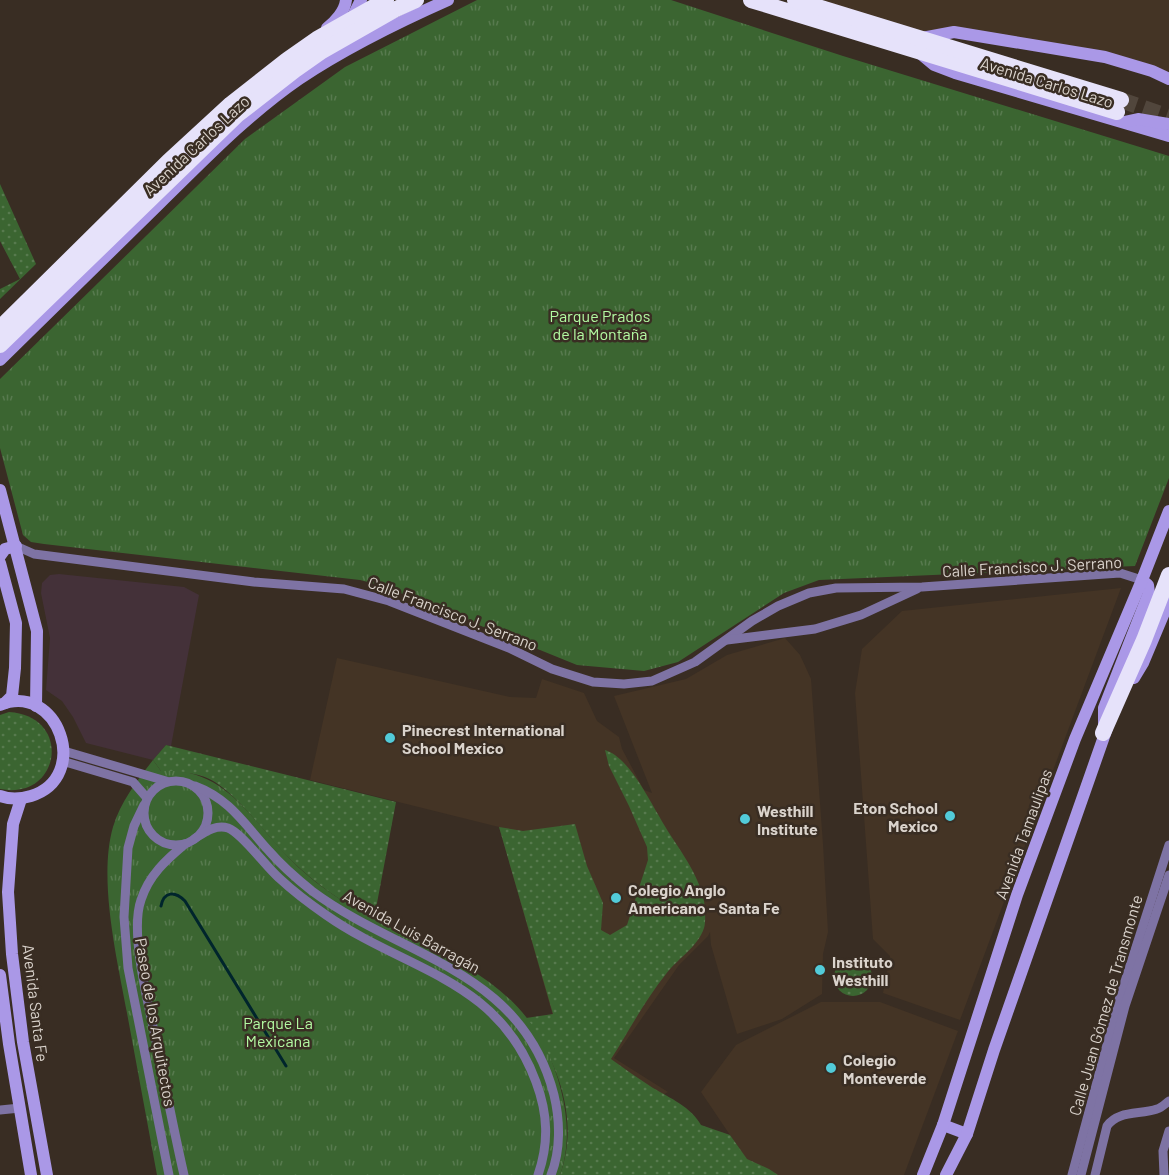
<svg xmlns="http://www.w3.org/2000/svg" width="1169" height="1175" font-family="Barlow,sans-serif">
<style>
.commercial{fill:#443139}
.built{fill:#443425}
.grass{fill:url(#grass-dots)}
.park{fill:url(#park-tufts)}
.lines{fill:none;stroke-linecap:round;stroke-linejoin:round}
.stream{stroke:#00252c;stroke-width:3}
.highway-tunnel{stroke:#51463c;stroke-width:16;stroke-dasharray:16 8;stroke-linecap:butt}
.street{stroke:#7e73a4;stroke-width:9}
.secondary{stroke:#aa98e7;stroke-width:12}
.highway{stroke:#e6e2fa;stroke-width:16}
.highway-bridge{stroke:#e6e2fa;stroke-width:16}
.poi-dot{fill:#52cbd9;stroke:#392d23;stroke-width:2}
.labels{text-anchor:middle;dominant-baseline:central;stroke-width:5;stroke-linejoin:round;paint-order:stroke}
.street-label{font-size:16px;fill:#dad3cc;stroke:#392d23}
.park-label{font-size:16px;fill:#b3faa2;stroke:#392d23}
.poi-label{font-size:16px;font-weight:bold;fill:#dad3cc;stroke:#392d23;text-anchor:start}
</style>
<defs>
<pattern id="grass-dots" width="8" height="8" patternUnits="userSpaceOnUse" patternTransform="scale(1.5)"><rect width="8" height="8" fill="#3b6531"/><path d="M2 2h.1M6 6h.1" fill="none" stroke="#577a4e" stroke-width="1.8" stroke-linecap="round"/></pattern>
<pattern id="park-tufts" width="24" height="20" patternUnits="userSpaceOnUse" patternTransform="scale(1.5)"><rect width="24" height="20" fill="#3b6531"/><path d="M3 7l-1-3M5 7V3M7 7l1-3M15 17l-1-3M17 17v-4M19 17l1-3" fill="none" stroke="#577a4e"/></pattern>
</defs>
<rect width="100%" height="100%" fill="#392d23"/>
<polygon class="commercial" points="59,574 184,587 199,595 171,746 166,745 153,760 86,743 73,717 62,701 46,690 50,638 41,593 42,583 50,575"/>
<g class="built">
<polygon points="819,0 1169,0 1169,77 1116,62 940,32 938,37"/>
<polygon points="1121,588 960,1020 883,993 890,956 873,939 855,693 862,649 902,611"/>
<polygon points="785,638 800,655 811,679 823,844 828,932 823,954 822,994 782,1019 737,1034 711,945 710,932 708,936 679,965 614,1058 668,1092 644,1105 572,1083 499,827 310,780 337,658 510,697 536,698 542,679 584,693 597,721 619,737 622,749 644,790 652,793 614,696 686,679 727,655"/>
<polygon points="821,1002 880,1002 958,1031 904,1175 757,1175 701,1092 736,1045"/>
</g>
<g class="grass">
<polygon points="0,184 36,264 0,299 0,289 20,279 0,241"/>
<path d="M9,712C73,716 61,801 0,789V715Z"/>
<path d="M166,745L396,802L374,919C344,904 316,884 292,861C267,838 234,786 202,776C190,772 175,772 161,771L153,760Z"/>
<path d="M605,750C628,757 647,796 659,816C674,844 697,868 704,901C705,907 706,922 704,928C698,947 677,959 666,974C645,1000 629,1031 611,1059C625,1069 639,1079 653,1088C670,1098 691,1107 701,1125L730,1135L747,1159L769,1169L778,1175H560C580,1120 558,1062 526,1018L553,1014L499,827L523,831L575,824L587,866L603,903L601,930L610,935L627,925L648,860L647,847L629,806L609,766Z"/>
<circle cx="853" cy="977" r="19"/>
</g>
<g class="park">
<polygon points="477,0 671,0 843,56 1169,156 1169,478 1135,566 819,580 784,593 678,662 644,671 577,665 383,586 360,580 44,544 31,542 23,535 0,448 0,379 245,139 345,67"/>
<path d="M153,760L161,771C218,767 244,808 278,846C291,861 305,874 321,886C412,955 529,960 561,1090C568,1118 570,1147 560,1175H157C147,1121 137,1067 127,1013C117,959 98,879 113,827C121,801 137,781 153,760Z"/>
</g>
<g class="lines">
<path class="stream" d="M161,906C164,891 175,891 185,901L286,1066"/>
<polyline class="highway-tunnel" points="1121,100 1169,117"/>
<g class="street">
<polyline points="16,546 34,554 254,582 344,589 389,601 509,648 552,669 593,682 624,684 652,681 695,662 752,621 778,606 809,593 836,588 922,587 1120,573 1142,580"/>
<polyline points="727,640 815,629 861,615 917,589"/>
<polyline points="64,751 166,781"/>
<polyline points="62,761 133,782 147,798"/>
<circle cx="176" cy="813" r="32"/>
<path d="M195,786C230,799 245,825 269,851C282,866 297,879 312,891C402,958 522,969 554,1095C560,1120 561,1150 551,1175"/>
<polyline points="144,805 134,826 128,848 124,917 128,968 169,1175"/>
<path d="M194,839C204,833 215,824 228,828C242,833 266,867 279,878C294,892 310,904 326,915C406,971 498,978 536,1082C548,1114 549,1143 538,1175"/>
<polyline points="0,1110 20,1108"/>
<path d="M184,1175C173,1127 164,1079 154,1031C147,999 130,931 141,900C149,875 166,860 185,844"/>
<polyline points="1072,1175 1119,1000 1169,845"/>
<polyline points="1081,1175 1125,1006 1169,875"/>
<path d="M1095,1175L1107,1126C1118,1110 1140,1115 1157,1109C1161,1108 1165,1104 1169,1101"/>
<polyline points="1164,1175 1163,1151 1169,1131"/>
</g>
<g class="secondary">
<polyline points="351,20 361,0"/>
<path d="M327,28C335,22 345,11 346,0"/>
<polyline points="922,38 954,32 1105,57 1152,71 1169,79"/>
<polyline points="922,55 934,65 955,73 1169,136"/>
<polyline points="1124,122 1138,119 1169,124"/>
<path d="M0,360C53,308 106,256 160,203C204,160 248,114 299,79C347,47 396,23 448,0"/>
<polyline points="0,490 37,631 36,706"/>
<polyline points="0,556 5,549 16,546"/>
<polyline points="0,563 16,623 15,668 12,696 5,703"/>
<polyline points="1134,678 1143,663 1169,601"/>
<path d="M0,705C58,681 92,777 31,796C21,799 11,800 0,796"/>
<polyline points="1104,726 1104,708 1149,593 1148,585 1142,580"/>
<polyline points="21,799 13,824 8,892 12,954 23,1042 47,1175"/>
<polyline points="0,975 9,1044 31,1175"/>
<polyline points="943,1125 967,1134"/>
<polyline points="923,1175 943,1125 1017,895 1075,739 1142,580 1169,511"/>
<polyline points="946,1175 967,1134 994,1050 1107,728"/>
</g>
<g class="highway">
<polyline points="751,0 1117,112"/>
<polyline points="795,0 1121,100"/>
<polyline points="1103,733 1144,640 1169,575"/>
</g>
<g class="highway-bridge">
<polyline points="0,328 168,162 231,104 287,60 317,39 386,0"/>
<polyline points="0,345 237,115 295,70 322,51 394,10 416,0"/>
</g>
</g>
<g class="poi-dot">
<circle cx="390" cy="738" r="6"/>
<circle cx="950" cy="816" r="6"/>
<circle cx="745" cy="819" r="6"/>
<circle cx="616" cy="898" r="6"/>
<circle cx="820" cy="970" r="6"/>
<circle cx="831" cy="1068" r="6"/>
</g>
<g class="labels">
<g class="street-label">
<text transform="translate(1047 82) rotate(17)">Avenida Carlos Lazo</text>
<text transform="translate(196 145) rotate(-43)">Avenida Carlos Lazo</text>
<text transform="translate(1032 566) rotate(-3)">Calle Francisco J. Serrano</text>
<text transform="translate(453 613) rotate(21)">Calle Francisco J. Serrano</text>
<text transform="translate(1023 834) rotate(-70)">Avenida Tamaulipas</text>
<text transform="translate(412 931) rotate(29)">Avenida Luis Barragán</text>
<text transform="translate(36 1003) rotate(83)">Avenida Santa Fe</text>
<text transform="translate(1105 1005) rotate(-74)">Calle Juan Gómez de Transmonte</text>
<text transform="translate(156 1022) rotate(80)">Paseo de los Arquitectos</text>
</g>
<g class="park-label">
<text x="600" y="315">Parque Prados<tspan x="600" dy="18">de la Montaña</tspan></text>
<text x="278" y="1022">Parque La<tspan x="278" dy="18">Mexicana</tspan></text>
</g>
<g class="poi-label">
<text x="402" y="729">Pinecrest International<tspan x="402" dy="18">School Mexico</tspan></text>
<text x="938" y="807" text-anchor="end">Eton School<tspan x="938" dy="18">Mexico</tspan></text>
<text x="757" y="810">Westhill<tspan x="757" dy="18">Institute</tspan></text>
<text x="628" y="889">Colegio Anglo<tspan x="628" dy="18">Americano - Santa Fe</tspan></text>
<text x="832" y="961">Instituto<tspan x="832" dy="18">Westhill</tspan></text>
<text x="843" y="1059">Colegio<tspan x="843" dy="18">Monteverde</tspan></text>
</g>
</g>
</svg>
